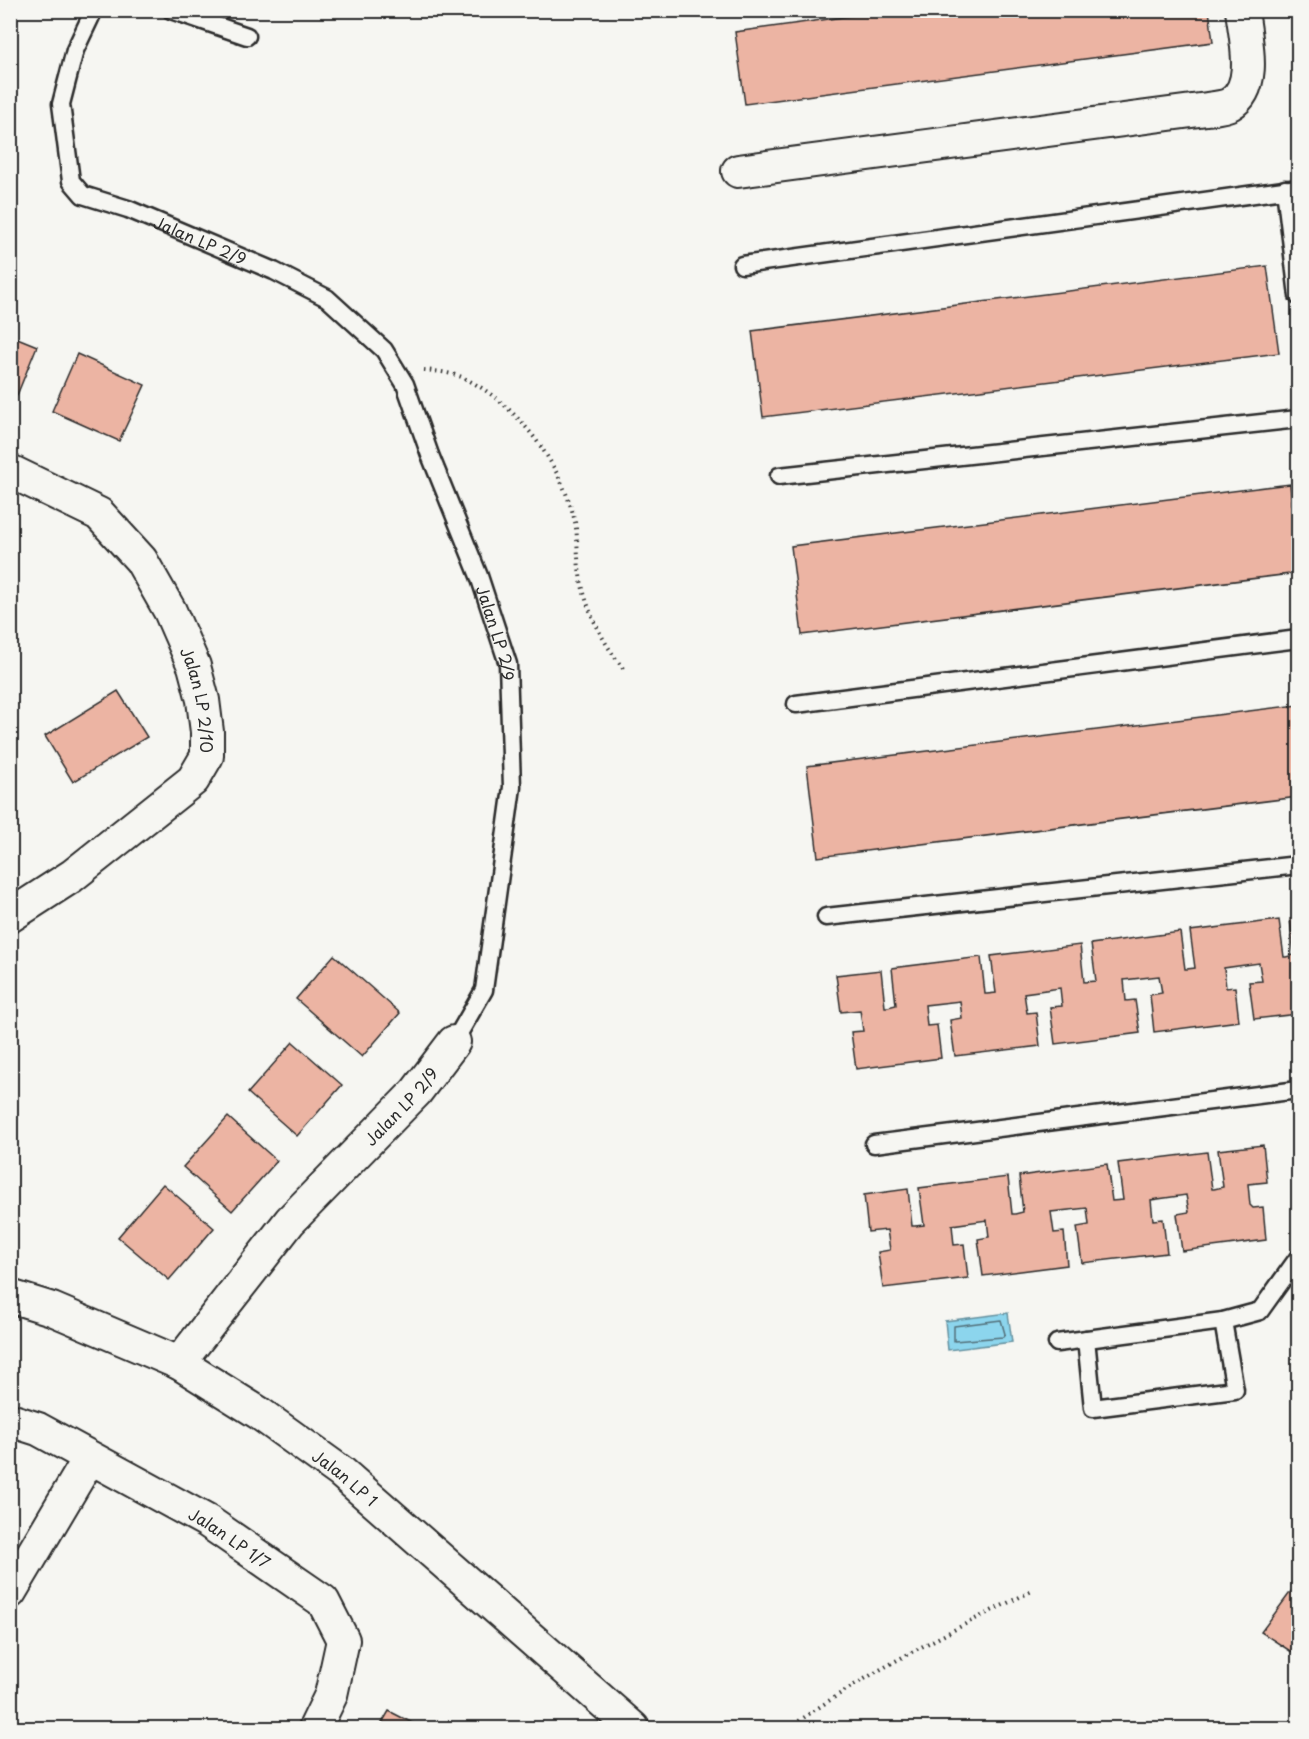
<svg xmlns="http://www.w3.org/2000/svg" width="1309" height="1739" font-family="'Playpen Sans',sans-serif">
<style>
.water{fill:#8cd5ed;stroke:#65919f;stroke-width:1.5}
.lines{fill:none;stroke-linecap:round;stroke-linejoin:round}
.shore{stroke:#526f79;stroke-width:1.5}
.building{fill:#ecb4a3;stroke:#2b2b2b;stroke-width:1.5}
.lane-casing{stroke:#2b2b2b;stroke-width:21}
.street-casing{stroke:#2b2b2b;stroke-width:36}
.path{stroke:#2b2b2b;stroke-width:4;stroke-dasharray:1.5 4.5;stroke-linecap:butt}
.lane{stroke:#f6f6f2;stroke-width:16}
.street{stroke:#f6f6f2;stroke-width:32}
.labels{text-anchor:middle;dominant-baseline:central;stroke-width:6;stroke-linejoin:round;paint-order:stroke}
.street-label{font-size:16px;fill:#2b2b2b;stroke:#f6f6f2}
</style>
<rect width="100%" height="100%" fill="#f6f6f2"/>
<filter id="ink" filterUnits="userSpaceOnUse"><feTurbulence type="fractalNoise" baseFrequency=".0167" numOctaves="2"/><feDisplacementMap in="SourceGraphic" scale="12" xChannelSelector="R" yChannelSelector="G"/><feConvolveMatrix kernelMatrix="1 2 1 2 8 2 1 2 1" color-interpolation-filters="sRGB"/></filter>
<g filter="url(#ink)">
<polygon class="water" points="1008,1313 1012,1342 948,1350 945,1321"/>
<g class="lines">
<polygon class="shore" points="1001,1320 1005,1334 1003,1337 954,1341 954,1326"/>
</g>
<g class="building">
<polygon points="894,10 1209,10 1213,42 745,104 735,32"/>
<polygon points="1267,266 1279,353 763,417 752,331"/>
<polygon points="10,335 37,346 13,405 10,404"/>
<polygon points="77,354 145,385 119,441 52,411"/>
<polygon points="1290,484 1298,573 802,635 791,546"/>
<polygon points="118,691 147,737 73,782 45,736"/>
<polygon points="1298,705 1298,797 818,857 807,766"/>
<polygon points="1298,918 1298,1014 1254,1019 1249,982 1262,981 1259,963 1224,968 1226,988 1235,987 1239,1021 1154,1032 1150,995 1162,993 1159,976 1124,980 1126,1001 1135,1000 1140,1033 1055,1044 1050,1007 1062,1006 1060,988 1024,993 1027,1013 1036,1012 1040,1046 955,1056 950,1020 962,1018 960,1001 925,1005 927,1026 937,1025 941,1058 856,1069 851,1032 863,1031 860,1010 841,1012 836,975 881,970 885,1007 888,1007 896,1005 892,968 981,957 985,994 987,994 996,993 991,956 1080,945 1084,982 1096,981 1091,944 1180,932 1185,969 1187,969 1195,968 1190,931 1279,920 1284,957 1286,957 1294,955 1290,919"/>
<polygon points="334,955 400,1013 362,1057 296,999"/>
<polygon points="293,1042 342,1085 297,1136 248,1093"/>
<polygon points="228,1117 277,1161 232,1211 183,1167"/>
<polygon points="1263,1145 1267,1182 1248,1184 1250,1205 1253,1208 1263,1207 1266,1240 1182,1251 1177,1214 1189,1212 1186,1195 1151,1200 1153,1220 1163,1219 1167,1253 1082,1263 1077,1227 1089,1225 1087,1208 1051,1212 1054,1233 1064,1232 1067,1265 983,1276 978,1239 989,1237 987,1220 952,1225 954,1245 964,1244 968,1278 883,1288 878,1252 890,1250 887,1230 868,1232 864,1195 908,1189 912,1226 915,1226 924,1225 919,1188 1008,1177 1012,1214 1015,1214 1023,1212 1019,1176 1107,1164 1112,1201 1123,1200 1118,1163 1207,1152 1212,1189 1214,1189 1223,1187 1218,1150"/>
<polygon points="163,1184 214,1228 169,1280 118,1237"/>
<polygon points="1298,1582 1298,1656 1261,1632"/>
<polygon points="389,1711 422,1728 379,1728"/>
</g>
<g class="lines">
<g class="lane-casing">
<g id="lane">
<path id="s1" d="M94,10L75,50L61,104L71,181L83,195L128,209L274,271L327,298L384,350L405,384L430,455L479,576L508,664L512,787L484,990L454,1042"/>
<polyline points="171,10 247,36"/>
<polyline points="1285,189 1298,296"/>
<polyline points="742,265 1298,188"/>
<polyline points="779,476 1298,419"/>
<polyline points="796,704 1298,639"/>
<polyline points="826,917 1298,865"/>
<polyline points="874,1144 1298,1090"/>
<polyline points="1086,1339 1093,1408 1235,1390 1223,1321"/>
<polyline points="1057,1343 1223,1321 1260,1311 1298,1258"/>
</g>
</g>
<g class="street-casing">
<g id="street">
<path d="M738,171L1207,109C1214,108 1224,107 1230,104C1259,87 1245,37 1242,10"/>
<path id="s2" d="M10,471L99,514L141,560L170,611L194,666L203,700L207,732V756L193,780L72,876L10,916"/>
<path id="s3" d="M10,1296L52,1309L179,1363L259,1413L341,1472L633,1728"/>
<path id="s4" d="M179,1363L290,1221L416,1092L454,1042"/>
<path id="s5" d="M10,1420L38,1429L207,1521L323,1601L343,1640L331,1695L315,1728"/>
<polyline points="10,1592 89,1459"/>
</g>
</g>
<g class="path">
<path d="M424,370C436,371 453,373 464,378C518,404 562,465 575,522C578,537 577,553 579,568C584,607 601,640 625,671"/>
<path d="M789,1728C864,1674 948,1632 1032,1591"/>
</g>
<use href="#lane" class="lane"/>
<use href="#street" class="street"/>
</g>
</g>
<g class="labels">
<g class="street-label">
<text stroke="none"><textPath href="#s1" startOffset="322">Jalan LP 2/9</textPath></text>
<text stroke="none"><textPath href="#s1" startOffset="844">Jalan LP 2/9</textPath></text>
<text stroke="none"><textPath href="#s2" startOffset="314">Jalan LP 2/10</textPath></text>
<text stroke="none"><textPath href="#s4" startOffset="340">Jalan LP 2/9</textPath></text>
<text stroke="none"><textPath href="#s3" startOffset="384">Jalan LP 1</textPath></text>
<text stroke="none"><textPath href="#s5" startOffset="250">Jalan LP 1/7</textPath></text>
</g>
</g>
<rect width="1309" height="1739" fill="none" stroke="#f6f6f2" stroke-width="36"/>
<rect x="18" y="18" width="1273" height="1703" fill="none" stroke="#2b2b2b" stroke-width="2" filter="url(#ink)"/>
</svg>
